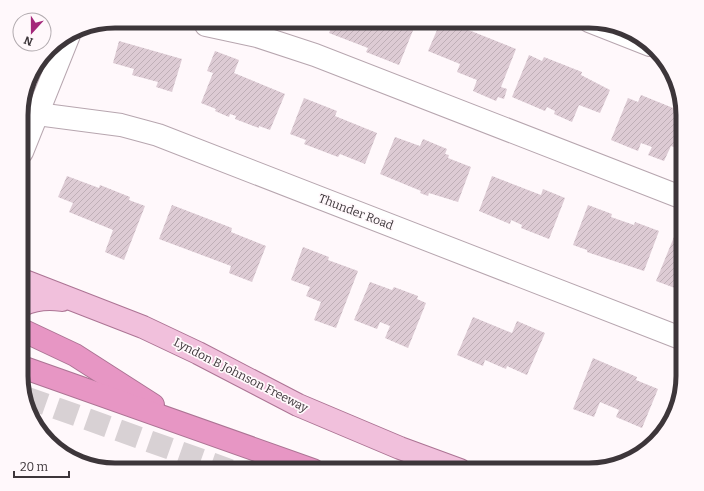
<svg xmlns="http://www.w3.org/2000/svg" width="704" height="491" font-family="Bitter,serif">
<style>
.building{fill:url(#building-hatch)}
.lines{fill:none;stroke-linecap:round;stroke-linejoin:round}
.highway-tunnel{stroke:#d8d1d4;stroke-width:22;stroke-dasharray:22 11;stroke-linecap:butt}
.minor-casing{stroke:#b7a6af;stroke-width:24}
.major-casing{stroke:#ac7494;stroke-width:24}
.highway-casing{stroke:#ac7494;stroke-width:24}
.minor{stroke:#fff;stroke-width:22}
.major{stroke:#f1c0dc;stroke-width:22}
.highway{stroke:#e796c4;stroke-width:22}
.labels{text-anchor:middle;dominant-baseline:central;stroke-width:3.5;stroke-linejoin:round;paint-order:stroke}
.street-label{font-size:12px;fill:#3d363a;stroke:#fff8fb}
.rim{fill:none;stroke:#3d363a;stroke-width:5}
</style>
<defs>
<pattern id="building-hatch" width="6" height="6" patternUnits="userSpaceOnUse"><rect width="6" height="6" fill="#ddcbd4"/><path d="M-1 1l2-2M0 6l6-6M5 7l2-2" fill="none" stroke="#bfafb7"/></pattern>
</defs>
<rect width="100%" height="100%" fill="#fff8fb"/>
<g class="building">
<polygon points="416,23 399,65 366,52 368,48 329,33 333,24"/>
<polygon points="440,23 451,23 516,49 501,87 507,89 504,99 498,97 496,101 473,91 477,80 457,72 460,64 428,51"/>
<polygon points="119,41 182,59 172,92 156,87 158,82 132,75 134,69 113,63"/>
<polygon points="215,51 239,60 234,73 285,94 270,130 259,126 259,128 235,119 236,116 230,114 229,117 215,111 216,109 201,103 213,73 207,71"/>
<polygon points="529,55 542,61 544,57 582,72 581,75 610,90 600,113 579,105 572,122 554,114 555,111 547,107 545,111 512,97"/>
<polygon points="641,95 683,112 683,151 671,146 664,161 648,155 652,147 641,143 638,151 611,140 628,98 638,102"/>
<polygon points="304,98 337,111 335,116 377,133 365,164 340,154 338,157 304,144 306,140 290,134"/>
<polygon points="395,137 420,146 423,139 447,149 445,154 449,155 448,158 471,167 458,202 429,193 428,196 420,193 421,191 380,174"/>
<polygon points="67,176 99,188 100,185 130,197 129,200 145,206 124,260 105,252 113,230 69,212 73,203 58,197"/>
<polygon points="492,176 541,195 543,189 565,198 549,239 521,228 522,225 511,220 510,224 479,211"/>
<polygon points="172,205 232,228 231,232 266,246 252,282 229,273 231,266 159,239"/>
<polygon points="588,205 612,214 611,217 634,225 635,222 659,231 644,271 587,252 587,250 573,245"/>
<polygon points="676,232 683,234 683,291 656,281"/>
<polygon points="303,247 329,257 328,260 358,271 336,328 314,320 321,302 306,296 310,287 291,280"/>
<polygon points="370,282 392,290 394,287 418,296 417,299 426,303 408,348 385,338 390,326 380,322 377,329 354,320"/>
<polygon points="473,317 512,333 517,321 545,333 527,375 507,366 506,369 485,360 483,366 457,355"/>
<polygon points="593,358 637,377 636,380 658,389 642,428 616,417 619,410 600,402 594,417 573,409"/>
</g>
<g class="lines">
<polyline class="highway-tunnel" points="25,397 230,470"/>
<g class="minor-casing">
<g id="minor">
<polyline points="589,21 650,45"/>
<polyline points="206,25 257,36 315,55 683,198"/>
<polyline points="22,112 121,125 158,135 683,339"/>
<polyline points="22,152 69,35"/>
</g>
</g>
<g class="major-casing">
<g id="major">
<polyline points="22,280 143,327 198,353 298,405 400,448 460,470"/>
<path d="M22,305C35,299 49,298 62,300"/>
</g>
</g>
<g class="highway-casing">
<g id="highway">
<polyline points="22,330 75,355 153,405"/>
<polyline points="22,367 313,470"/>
</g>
</g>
<use href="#minor" class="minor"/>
<use href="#major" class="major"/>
<use href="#highway" class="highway"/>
</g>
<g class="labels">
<g class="street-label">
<text transform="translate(356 212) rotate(21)">Thunder Road</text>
<text transform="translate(241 375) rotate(27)">Lyndon B Johnson Freeway</text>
</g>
</g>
<path d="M0 0H704V491H0ZM115 28H589A87 87 0 0 1 676 115V376A87 87 0 0 1 589 463H115A87 87 0 0 1 28 376V115A87 87 0 0 1 115 28Z" fill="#fff8fb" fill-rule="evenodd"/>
<path class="rim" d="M115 28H589A87 87 0 0 1 676 115V376A87 87 0 0 1 589 463H115A87 87 0 0 1 28 376V115A87 87 0 0 1 115 28Z"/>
<g transform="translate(32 32) rotate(201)"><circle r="19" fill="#fff8fb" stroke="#b1aaae"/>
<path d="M0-3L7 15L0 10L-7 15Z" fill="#a4277a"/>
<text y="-6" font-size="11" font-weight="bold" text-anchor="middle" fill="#3d363a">N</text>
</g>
<path d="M14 471v6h55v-6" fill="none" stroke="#3d363a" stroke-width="2"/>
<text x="20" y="471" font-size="12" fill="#3d363a" stroke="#fff8fb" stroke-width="3" paint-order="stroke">20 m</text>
</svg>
